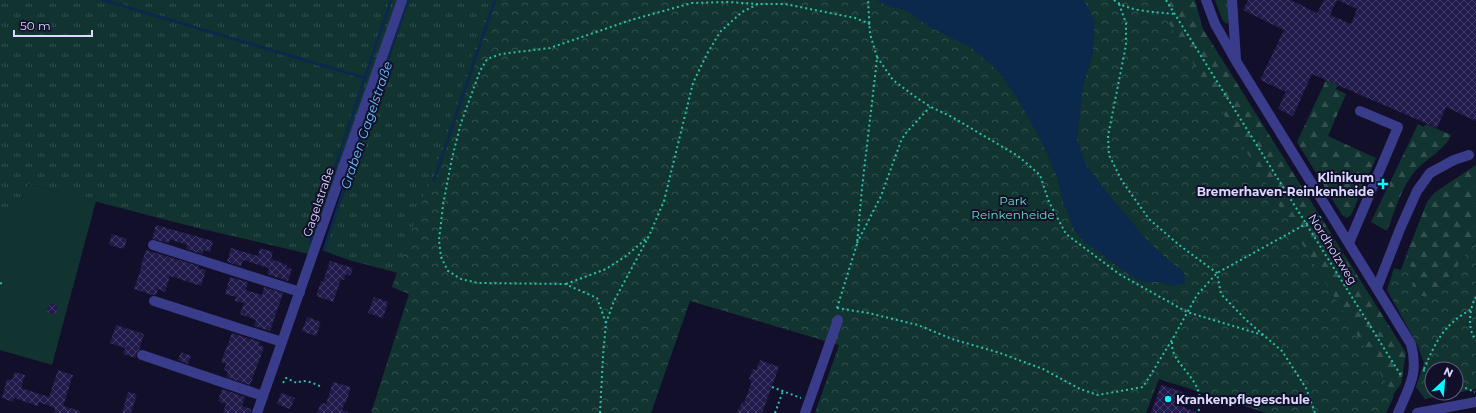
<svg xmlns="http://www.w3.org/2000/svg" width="1476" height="413" font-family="Montserrat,sans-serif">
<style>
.grass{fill:url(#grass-tufts)}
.forest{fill:url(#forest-firs)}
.park{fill:url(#park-crowns)}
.garden{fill:#123430}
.water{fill:#0b284d}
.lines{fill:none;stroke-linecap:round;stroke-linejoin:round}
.stream{stroke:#0b284d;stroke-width:3}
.building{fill:url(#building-cross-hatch);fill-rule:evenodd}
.path{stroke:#2cbfac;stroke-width:2;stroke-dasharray:2 3;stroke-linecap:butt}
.minor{stroke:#393c8a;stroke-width:10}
.poi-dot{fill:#04f8ff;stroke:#120f2a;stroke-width:1.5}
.labels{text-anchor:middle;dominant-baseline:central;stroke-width:4;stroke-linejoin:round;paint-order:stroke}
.poi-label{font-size:12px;font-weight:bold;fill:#dad8ff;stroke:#120f2a;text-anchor:end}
.park-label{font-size:12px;fill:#5fe4b9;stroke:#120f2a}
.street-label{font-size:12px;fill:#dad8ff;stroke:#120f2a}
.water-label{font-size:13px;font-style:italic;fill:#66c3ff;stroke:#120f2a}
</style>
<defs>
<pattern id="grass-tufts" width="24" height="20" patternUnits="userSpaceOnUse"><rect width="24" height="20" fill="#123430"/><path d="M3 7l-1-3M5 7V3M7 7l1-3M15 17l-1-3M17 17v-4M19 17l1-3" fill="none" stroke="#34514f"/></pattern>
<pattern id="forest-firs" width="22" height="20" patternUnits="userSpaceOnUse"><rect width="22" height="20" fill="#123430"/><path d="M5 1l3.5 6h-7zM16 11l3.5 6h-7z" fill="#34514f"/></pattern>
<pattern id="park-crowns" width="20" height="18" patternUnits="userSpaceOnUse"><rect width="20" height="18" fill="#123430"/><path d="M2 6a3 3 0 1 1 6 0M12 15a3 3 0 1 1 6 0" fill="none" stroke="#34514f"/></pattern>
<pattern id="building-cross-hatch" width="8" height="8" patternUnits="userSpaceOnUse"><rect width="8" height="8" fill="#211b4b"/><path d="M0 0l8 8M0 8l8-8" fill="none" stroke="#413b66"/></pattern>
</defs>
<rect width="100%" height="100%" fill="#120f2a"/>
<g class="grass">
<polygon points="0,0 397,0 309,254 194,227 28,184 14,216 0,211"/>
<polygon points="409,0 491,0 398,273 349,260 324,251"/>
<polygon points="1215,0 1228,0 1230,17 1227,24 1223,21"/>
</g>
<g class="forest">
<polygon points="1139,0 1195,0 1203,29 1406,353 1401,384 1392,396"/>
<polygon points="1326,80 1338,85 1336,89 1346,94 1328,136 1376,158 1351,215 1347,218 1342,215 1297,142"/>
<path d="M1418,124L1424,127L1426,124L1451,135C1445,150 1427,158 1416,170C1401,187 1395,211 1387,231L1371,222Z"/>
<polygon points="1476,165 1476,239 1444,286 1434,288 1426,297 1417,295 1412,286 1414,280 1407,253 1427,202 1434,193"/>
</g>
<g class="park">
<polygon points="491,0 1155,0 1394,396 1386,413 1266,413 1159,379 1146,413 815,413 839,345 690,301 651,413 371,413 409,294 392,287"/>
<polygon points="1476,239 1476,389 1456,393 1456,369 1432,369 1432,393 1456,393 1425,399 1416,387 1424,363 1417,344 1387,290 1394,268 1401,270 1407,253 1414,280 1412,286 1417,295 1426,297 1434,288 1444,286"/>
</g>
<polygon class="garden" points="28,184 96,201 52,365 0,350 0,211 14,215"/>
<polygon class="water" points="876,0 1082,0 1085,2 1095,22 1093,52 1083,86 1077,139 1085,163 1104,189 1147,240 1168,260 1184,272 1185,283 1172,286 1160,282 1144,282 1131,276 1085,242 1075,231 1063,202 1057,176 1041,140 1016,96 997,70 972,48 928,26 906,10 890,7"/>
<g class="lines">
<g class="stream">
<polyline points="103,0 365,78"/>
<polyline points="434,180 495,0"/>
<polyline points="310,242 391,0"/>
<polyline points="324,250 377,88 408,0"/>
</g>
</g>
<g class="building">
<path d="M1248,0H1291L1317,13L1324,0H1476V121L1446,107L1437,128L1312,74L1293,116L1278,109L1286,92L1260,80L1284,30L1243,10ZM1337,0L1357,9L1351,24L1330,15Z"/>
<polygon points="156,225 213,241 210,252 204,250 202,254 186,249 187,245 170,239 169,243 152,239"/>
<polygon points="112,234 127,239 124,249 109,245"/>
<polygon points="231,248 258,256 260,248 273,252 271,259 287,265 287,267 292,269 288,281 267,274 269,268 243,260 241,266 227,262"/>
<polygon points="146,250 199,266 199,268 206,270 201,286 170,276 165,292 158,289 156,295 152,295 134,289 142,265 141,265"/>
<polygon points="330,261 353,268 350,276 346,274 344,280 341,279 333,302 316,296 321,281 323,282"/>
<polygon points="230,277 248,282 246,290 262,295 264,287 283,293 270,331 254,326 256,320 240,314 244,303 235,301 236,297 225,294"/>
<polygon points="374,297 388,302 383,318 368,313"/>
<polygon points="49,303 58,306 56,315 47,312"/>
<polygon points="307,317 321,322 316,336 302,331"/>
<polygon points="116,325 144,334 139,350 136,353 136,358 123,354 125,348 110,343"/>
<polygon points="232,333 260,342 259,345 264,347 250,385 226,377 228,372 224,370 226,364 221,362"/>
<polygon points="181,352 191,356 188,364 178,360"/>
<polygon points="760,360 779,367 762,413 737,413 742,402 744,403 752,381 749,379 753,369 756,370"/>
<polygon points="58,370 73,375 63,406 80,411 80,413 54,413 55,408 39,402 38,406 14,398 13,402 2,398 7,379 12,380 15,372 25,375 21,388 49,397"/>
<polygon points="333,382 351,387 346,402 345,402 342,410 348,412 347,413 317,413 321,403 326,404"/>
<polygon points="1161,385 1183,392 1178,405 1196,412 1196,413 1151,413"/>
<polygon points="222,389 245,397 242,406 251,409 251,413 223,413 226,404 218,401"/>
<polygon points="128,392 137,394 131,413 122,413"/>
<polygon points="281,393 295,398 290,409 277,404"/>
</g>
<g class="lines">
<g class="path">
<path d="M1114,0C1128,12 1157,12 1175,14"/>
<polyline points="1166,0 1402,377"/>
<polyline points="1119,4 1126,23 1126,45 1108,136 1109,155 1122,181 1149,219 1179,245 1217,273 1221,294 1245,319 1282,351 1306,388 1315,413"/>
<polyline points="877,57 893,80 917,98 931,107 952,117 1018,156 1040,175 1049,202 1066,234 1119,274 1187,312 1266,336"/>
<polyline points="857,243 881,196 901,141 905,134 930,107"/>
<polyline points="0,283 3,284"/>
<polyline points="566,284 606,269 626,256 648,237"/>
<path d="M1476,297C1469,309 1467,329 1476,340"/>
<polyline points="837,308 868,313 918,325 952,339 1000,353 1043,369 1080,389 1098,395 1143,387 1172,340 1197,295 1217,273 1306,224 1321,217"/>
<polyline points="837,308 857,244 862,188 876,68 877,57 870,34 868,0"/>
<polyline points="606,323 597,298 565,284 478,283 461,279 448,271 441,257 439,240 443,205 452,158 461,123 480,71 487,59 501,54 550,48 631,20 692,3 728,2 758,4"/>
<path d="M1172,342C1170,367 1209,379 1198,413"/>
<path d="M1424,369C1436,341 1444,324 1472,309"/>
<polyline points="1423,370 1432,374"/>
<path d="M283,383L286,378L297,383C305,378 314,384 322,387"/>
<polyline points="1456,384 1475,392"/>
<polyline points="772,387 801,398"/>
<polyline points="600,413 603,356 606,323 614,301 649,236 664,201 693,83 707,54 720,32 742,12 758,4 785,4 855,18 870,24"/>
<polyline points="775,413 783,391"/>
</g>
<g class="minor">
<path d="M1206,0L1215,24L1236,61L1411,344C1419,373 1409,387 1398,413"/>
<polyline points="1232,0 1236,59"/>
<polyline points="1349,243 1398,127 1360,111"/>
<polyline points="153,245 300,292"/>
<polyline points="1377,288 1400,229 1417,191 1430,173 1454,160 1469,155"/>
<polyline points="154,301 282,342"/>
<polyline points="142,355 263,396"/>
<polyline points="257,413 402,0"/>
<polyline points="805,413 838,320"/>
<polyline points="1417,413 1476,402"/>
</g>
</g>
<g class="poi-dot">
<path d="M1381 178h4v4h4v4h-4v4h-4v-4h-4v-4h4z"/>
<circle cx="1168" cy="399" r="4"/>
</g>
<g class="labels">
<g class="poi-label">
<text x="1374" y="177">Klinikum<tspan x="1374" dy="14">Bremerhaven-Reinkenheide</tspan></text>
<text x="1176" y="399" text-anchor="start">Krankenpflegeschule</text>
</g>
<g class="park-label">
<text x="1013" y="200">Park<tspan x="1013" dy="14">Reinkenheide</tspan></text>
</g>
<g class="street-label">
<text transform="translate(318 202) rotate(-71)">Gagelstraße</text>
<text transform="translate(1333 249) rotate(58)">Nordholzweg</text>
</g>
<g class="water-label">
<text transform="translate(366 125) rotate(-71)">Graben Gagelstraße</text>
</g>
</g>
<g transform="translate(1444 381) rotate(26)"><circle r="19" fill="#120f2a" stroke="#625f7f"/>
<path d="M0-3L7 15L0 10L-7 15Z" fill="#04f8ff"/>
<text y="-6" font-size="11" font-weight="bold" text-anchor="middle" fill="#dad8ff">N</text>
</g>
<path d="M14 30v6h78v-6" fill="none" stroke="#dad8ff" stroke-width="2"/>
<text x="20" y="30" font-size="12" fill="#dad8ff" stroke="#120f2a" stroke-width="3" paint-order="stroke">50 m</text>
</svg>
